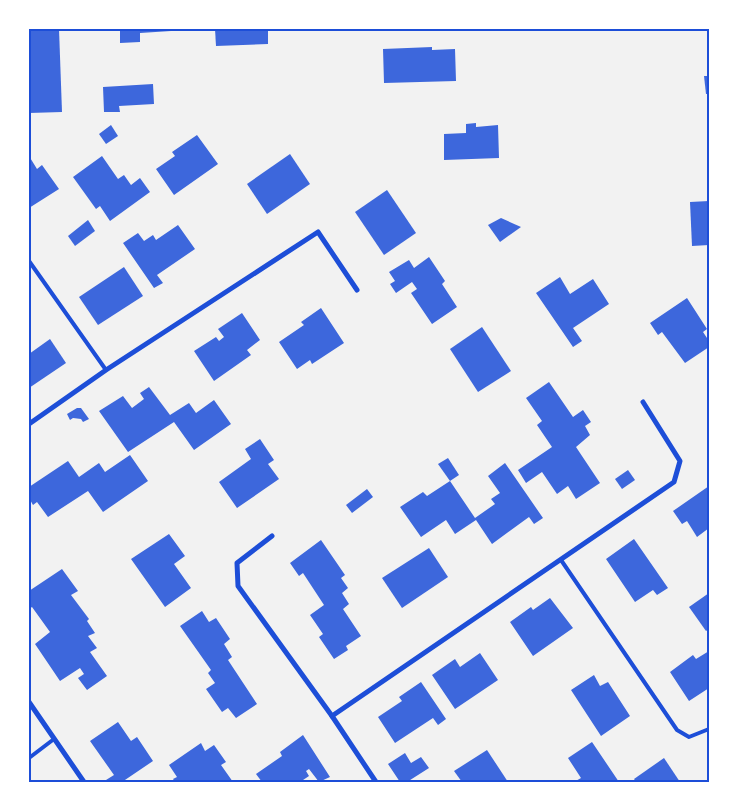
<svg xmlns="http://www.w3.org/2000/svg" width="738" height="811" font-family="'Varela Round',sans-serif">
<style>
.building{fill:#3d67dc}
.lines{fill:none;stroke-linecap:round;stroke-linejoin:round}
.service{stroke:#1d4ed8;stroke-width:4}
.minor{stroke:#1d4ed8;stroke-width:5}
.neatline{fill:none;stroke:#1d4ed8;stroke-width:2}
</style>
<rect width="100%" height="100%" fill="#f2f2f2"/>
<g class="building">
<polygon points="29,29 59,29 62,112 29,113"/>
<polygon points="120,29 171,29 171,31 140,33 140,42 120,43"/>
<polygon points="215,29 268,29 268,44 216,46"/>
<polygon points="432,47 432,50 455,49 456,81 384,83 383,49"/>
<polygon points="704,76 709,76 709,94 706,94"/>
<polygon points="153,84 154,104 119,106 120,112 104,112 103,87"/>
<polygon points="476,123 476,127 498,125 499,158 444,160 444,134 466,133 466,124"/>
<polygon points="111,125 118,136 106,144 99,134"/>
<polygon points="197,135 218,164 174,195 156,169 175,156 172,152"/>
<polygon points="290,154 310,184 267,214 247,184"/>
<polygon points="29,156 37,169 42,165 59,189 29,208"/>
<polygon points="102,156 118,179 124,175 131,185 140,178 150,192 110,221 100,206 96,209 73,177"/>
<polygon points="387,190 416,233 384,255 355,212"/>
<polygon points="709,201 709,245 692,246 690,202"/>
<polygon points="501,218 521,227 500,242 488,225"/>
<polygon points="88,220 95,231 75,246 68,236"/>
<polygon points="178,225 195,249 157,275 163,283 154,288 123,243 138,233 144,241 153,235 156,240"/>
<polygon points="429,257 445,281 442,284 457,307 432,324 411,293 417,289 412,282 396,293 390,284 395,281 389,272 409,260 414,268"/>
<polygon points="124,267 143,296 98,325 79,297"/>
<polygon points="560,277 570,294 593,279 609,304 573,328 582,341 573,347 536,293"/>
<polygon points="687,298 707,329 703,332 709,341 709,347 685,363 662,332 658,335 650,323"/>
<polygon points="321,308 344,343 312,364 310,360 297,369 279,342 304,325 301,322"/>
<polygon points="242,313 260,340 247,350 251,355 214,381 194,351 216,337 219,341 224,337 218,329"/>
<polygon points="482,327 511,371 478,392 450,349"/>
<polygon points="50,339 66,363 29,388 29,354"/>
<polygon points="549,382 573,417 583,410 591,422 585,426 590,435 576,447 600,483 576,499 568,486 557,494 542,472 526,483 518,470 552,447 537,425 542,421 526,398"/>
<polygon points="149,387 170,415 189,403 196,413 214,400 231,424 194,450 174,422 128,452 99,411 123,396 132,408 144,399 140,393"/>
<polygon points="77,408 81,408 89,419 83,422 81,419 73,418 70,420 67,414"/>
<polygon points="260,439 274,460 268,464 279,479 237,508 219,482 251,459 245,449"/>
<polygon points="130,455 148,481 103,512 88,491 48,517 37,502 33,505 29,498 29,487 68,461 79,477 99,463 105,472"/>
<polygon points="448,458 459,475 450,481 438,464"/>
<polygon points="505,463 543,518 534,524 529,517 492,544 476,520 455,534 446,520 421,537 400,507 423,492 427,496 450,481 475,518 495,504 491,499 500,493 488,476"/>
<polygon points="628,470 635,480 622,489 615,479"/>
<polygon points="709,486 709,528 697,537 687,521 682,524 673,511"/>
<polygon points="367,489 373,497 352,513 346,505"/>
<polygon points="169,534 185,556 174,564 191,588 165,607 131,559"/>
<polygon points="634,539 668,588 657,595 653,590 635,602 606,559"/>
<polygon points="321,540 345,575 341,578 348,588 342,593 349,604 343,609 361,636 346,646 348,650 334,659 319,637 323,634 310,615 324,605 303,573 299,576 290,563"/>
<polygon points="429,548 448,577 402,608 382,578"/>
<polygon points="62,569 78,591 71,595 89,619 87,621 95,633 88,636 97,648 90,652 107,676 87,690 78,678 84,674 80,668 60,681 35,644 50,632 32,607 29,609 29,591"/>
<polygon points="709,593 709,629 706,631 689,607"/>
<polygon points="550,598 573,628 533,656 510,622 531,607 533,610"/>
<polygon points="202,611 209,622 216,618 230,639 224,644 232,657 228,660 257,704 236,718 228,708 222,712 206,689 215,683 208,673 211,670 180,626"/>
<polygon points="709,651 709,688 689,701 670,672 693,655 696,659"/>
<polygon points="480,653 498,680 455,709 432,675 455,659 460,667"/>
<polygon points="594,675 600,686 608,682 630,716 601,736 571,690"/>
<polygon points="421,682 446,719 438,725 433,718 395,743 378,717 402,701 399,697"/>
<polygon points="118,722 131,741 137,737 153,761 122,782 108,782 106,780 114,775 90,741"/>
<polygon points="303,735 330,777 319,782 309,769 306,771 309,776 300,782 262,782 256,774 282,756 280,752"/>
<polygon points="592,742 619,782 574,782 581,778 568,758"/>
<polygon points="201,743 205,751 214,745 226,762 221,765 233,782 175,782 173,779 177,777 169,765"/>
<polygon points="487,750 508,782 462,782 454,771"/>
<polygon points="405,753 411,763 421,757 429,768 407,782 400,782 388,764"/>
<polygon points="664,758 680,782 636,782 634,779"/>
</g>
<g class="lines">
<g class="service">
<polyline points="29,261 106,370"/>
<polyline points="561,560 677,730 689,737 709,729"/>
<polyline points="29,758 54,739"/>
</g>
<g class="minor">
<polyline points="29,424 106,370 318,232 357,290"/>
<polyline points="272,536 237,563 238,586 332,716 376,782"/>
<polyline points="29,702 84,782"/>
<polyline points="332,716 674,482 680,461 643,402"/>
</g>
</g>
<rect width="738" height="811" fill="none" stroke="#ffffff" stroke-width="60"/>
<rect x="30" y="30" width="678" height="751" class="neatline"/>
</svg>
